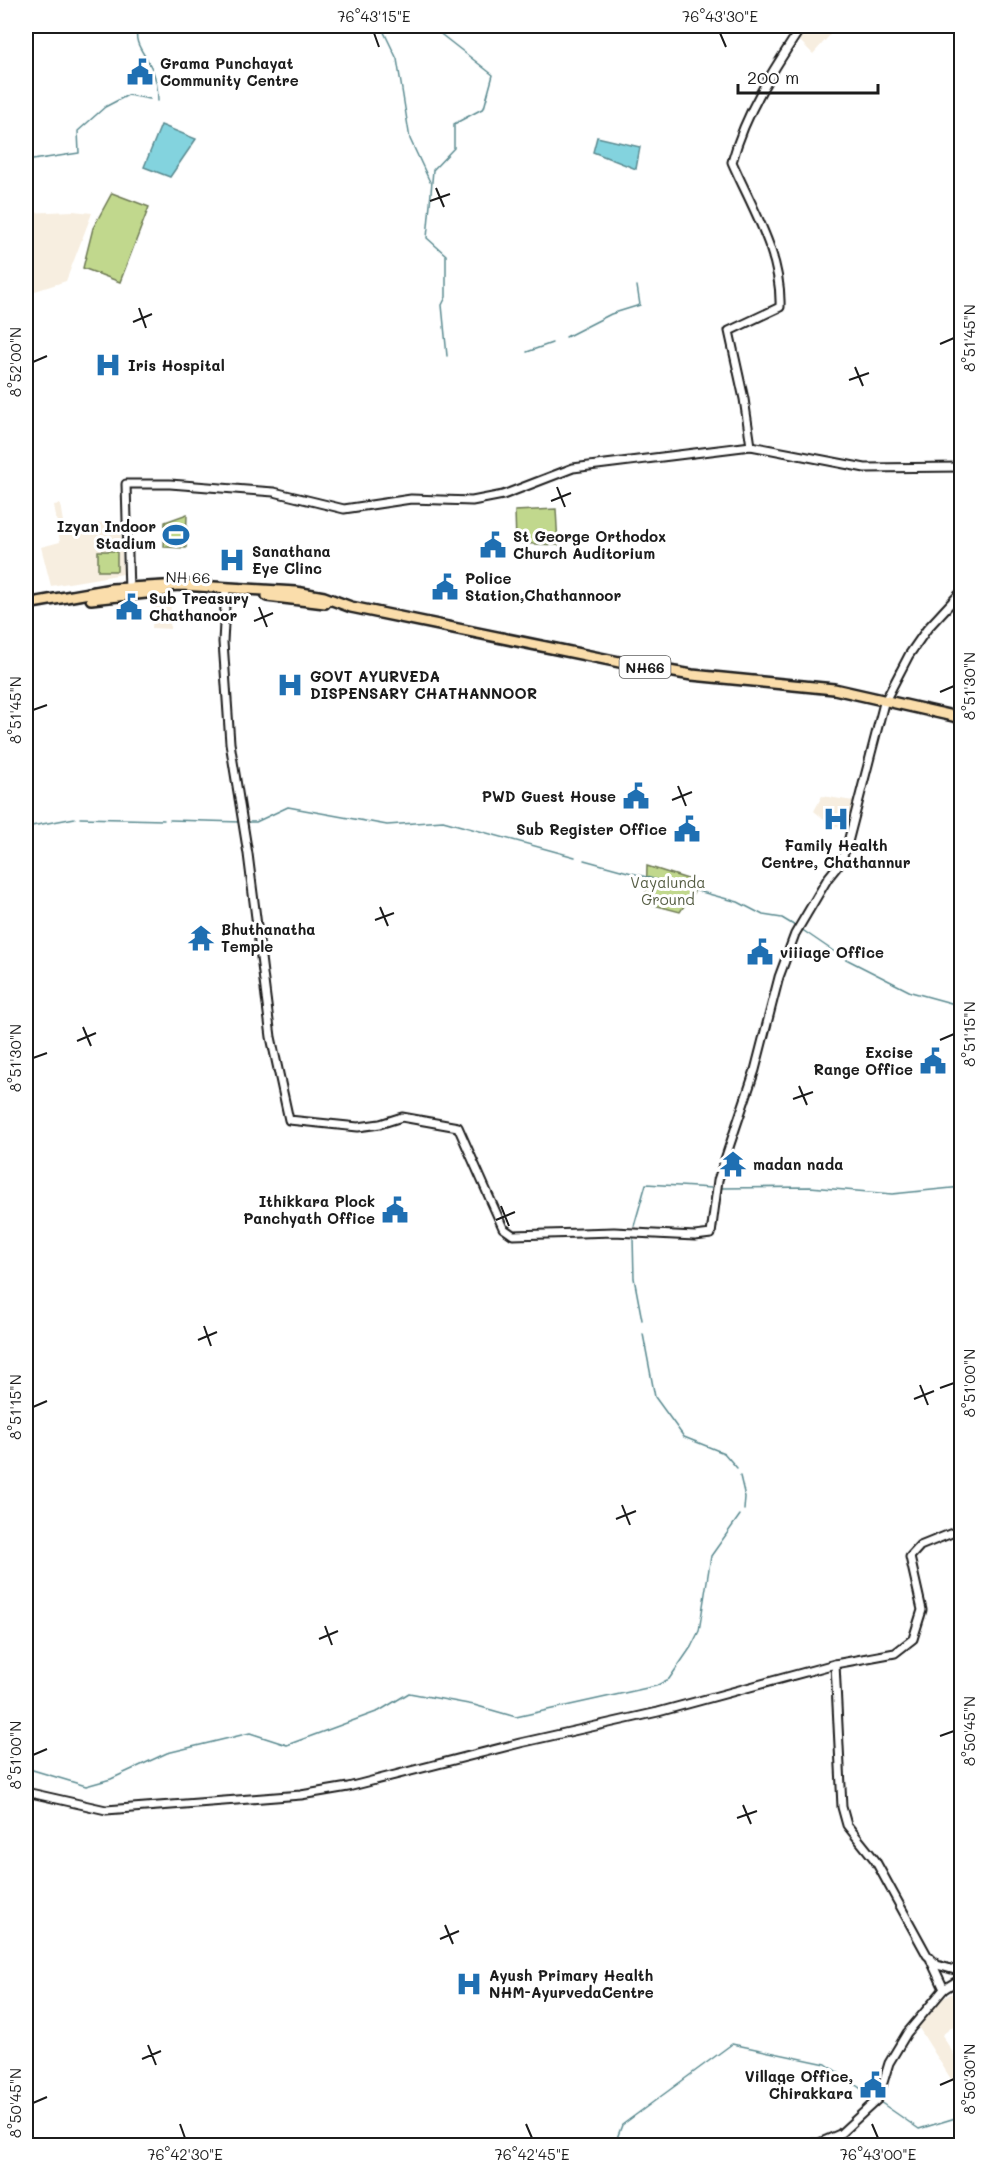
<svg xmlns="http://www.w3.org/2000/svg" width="987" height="2171" font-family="Mali,sans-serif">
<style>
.built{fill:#f7eee0}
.green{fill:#c1d88d;stroke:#6e7a54;stroke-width:1.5}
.water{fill:#83d3de;stroke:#5a8a90;stroke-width:1.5}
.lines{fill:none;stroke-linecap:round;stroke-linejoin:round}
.stream{stroke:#5a8a90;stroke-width:1.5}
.tertiary-casing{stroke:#1c1c1c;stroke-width:11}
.trunk-casing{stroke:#1c1c1c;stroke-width:14}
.tertiary{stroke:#fff;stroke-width:7}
.trunk{stroke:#faddab;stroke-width:9}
.ticks{fill:none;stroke:#1c1c1c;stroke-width:2}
.labels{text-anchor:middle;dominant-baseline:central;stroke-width:6;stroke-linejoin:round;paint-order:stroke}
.shield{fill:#fff;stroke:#606060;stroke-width:1.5}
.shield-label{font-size:14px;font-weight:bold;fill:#1c1c1c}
.poi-label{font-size:15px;font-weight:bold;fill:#1c1c1c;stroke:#fff;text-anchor:start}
.street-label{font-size:15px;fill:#1c1c1c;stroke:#fff}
.park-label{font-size:15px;fill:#565e44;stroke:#fff}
.neatline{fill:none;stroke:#1c1c1c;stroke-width:2}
.ticks-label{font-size:15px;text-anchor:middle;fill:#1c1c1c}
</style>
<rect width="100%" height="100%" fill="#fff"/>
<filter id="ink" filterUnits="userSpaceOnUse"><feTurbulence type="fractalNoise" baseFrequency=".0167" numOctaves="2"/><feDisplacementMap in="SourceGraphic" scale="12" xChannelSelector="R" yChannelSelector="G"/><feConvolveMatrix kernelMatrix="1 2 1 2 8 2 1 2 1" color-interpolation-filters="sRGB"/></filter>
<g filter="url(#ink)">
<g class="built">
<polygon points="807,26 820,26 830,35 813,54 796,37"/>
<polygon points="73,211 92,213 66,281 29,293 26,279 26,213"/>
<polygon points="60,504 64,528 112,521 114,533 121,532 123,574 51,586 41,547 60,542 54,505"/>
<polygon points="154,600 171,600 170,629 152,628"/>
<polygon points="822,796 853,801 847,829 832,826 814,811"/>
<polygon points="952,1993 961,2008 961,2020 942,2035 961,2066 961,2095 917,2025 936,2003"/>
</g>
<g class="green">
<polygon points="112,193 149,207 120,282 83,268 93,228"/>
<polygon points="556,509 558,545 516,543 515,511"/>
<polygon points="187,514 186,548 164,547 165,522"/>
<rect x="98" y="551" width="19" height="20"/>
<polygon points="647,866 700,883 680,912 646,903"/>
</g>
<g class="water">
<polygon points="161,125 196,139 170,177 144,167"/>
<polygon points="597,137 640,147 636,169 593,152"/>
</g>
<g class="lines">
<g class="stream">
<path d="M138,26C132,44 145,53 152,69C156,78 158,91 158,101"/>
<polyline points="381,26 397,59 410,139 430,182"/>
<polyline points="425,26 433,28 493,75 484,108 454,124 454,148 433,170 427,238 446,255 446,297 442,305 447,356"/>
<polyline points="26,161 79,153 78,131 105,107 128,95 150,99"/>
<polyline points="566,337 611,314 640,305 637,286"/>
<polyline points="527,352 552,343"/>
<polyline points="80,818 164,820"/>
<polyline points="170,820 241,822"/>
<polyline points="246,822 256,822 288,807 387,825 443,821 575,857"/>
<polyline points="26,827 75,818"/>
<polyline points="584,860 738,902 763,915 782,918 797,927"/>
<polyline points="801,929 842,957 911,992 962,1006"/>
<polyline points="722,1188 810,1187 892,1194 962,1187"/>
<polyline points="634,1226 646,1184 712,1188"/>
<polyline points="633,1238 634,1278 642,1320"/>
<polyline points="643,1334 655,1397 684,1437 724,1453 737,1468"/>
<polyline points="740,1476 745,1497 744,1510"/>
<polyline points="26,1768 86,1786 111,1779 167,1753 250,1733 287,1745 379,1711 409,1693 474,1705 516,1717 656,1686 669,1679 691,1647 699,1631 711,1556 740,1515"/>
<polyline points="880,2102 919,2129 962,2116"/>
<polyline points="614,2146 622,2125 732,2044 826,2064 874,2098"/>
</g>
<g class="tertiary-casing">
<g id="tertiary">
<polyline points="751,446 865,468 962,467"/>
<polyline points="226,587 223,642 230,743 248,854 271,1037 289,1120 358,1127 380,1124 402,1117 458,1127 503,1228 513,1235 614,1232 695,1236 711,1234 718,1180 755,1070 779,977 795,934 828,878 840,863 847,846 884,703 909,655 927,629 962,591"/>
<path d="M129,592L126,484H170L274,492L344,509L411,499L472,501L503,495L573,468L751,446L744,399L729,331L780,307C782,255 752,208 732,162C746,111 773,70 802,26"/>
<polyline points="835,1664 842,1807 847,1825 875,1860 927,1955 937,1965 962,1972"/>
<polyline points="26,1792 106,1810 301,1795 348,1787 520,1743 658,1712 835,1664 895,1653 913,1639 922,1610 910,1557 920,1546 962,1529"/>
<polyline points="931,1961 944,1989"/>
<polyline points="755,2146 819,2143 840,2134 878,2099 889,2063 907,2033 944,1989 962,1978"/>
</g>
</g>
<g class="trunk-casing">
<g id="trunk">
<polyline points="267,596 325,603"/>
<polyline points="91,599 164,591"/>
<polyline points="26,607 32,603 112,589 181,585 296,592 324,597 351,607 634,665 692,675 834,689 962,718"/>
</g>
</g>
<use href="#tertiary" class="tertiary"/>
<use href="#trunk" class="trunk"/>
</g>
</g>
<path class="ticks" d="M374,33L379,47M720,33L726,47M436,188L444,207M430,201L450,194M139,308L146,328M133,322L152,314M940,344L954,338M33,362L47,356M855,367L863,386M849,380L869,373M557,487L565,507M551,501L571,493M259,607L267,627M254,621L273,613M940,692L954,686M33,710L47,705M678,786L686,806M672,800L692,792M380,907L388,926M375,920L394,913M83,1027L91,1046M940,1040L954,1034M77,1041L96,1033M33,1058L47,1053M799,1086L807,1105M793,1099L813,1092M501,1206L509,1226M496,1220L515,1212M204,1326L211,1346M198,1340L217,1332M920,1385L928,1405M940,1388L954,1383M914,1399L934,1391M33,1407L47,1401M622,1505L630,1525M616,1519L636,1511M325,1626L332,1645M319,1639L338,1631M940,1736L954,1731M33,1755L47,1749M743,1805L751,1824M737,1818L757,1811M445,1925L453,1944M440,1939L459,1931M148,2045L156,2065M142,2059L161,2051M940,2085L954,2079M33,2103L47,2097M180,2124L185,2138M526,2124L532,2138M872,2124L878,2138"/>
<defs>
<g id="civic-bare" transform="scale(2.07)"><path d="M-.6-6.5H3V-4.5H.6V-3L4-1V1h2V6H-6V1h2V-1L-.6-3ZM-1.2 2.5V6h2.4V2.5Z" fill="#1f6fb2" stroke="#fff" stroke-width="2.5" paint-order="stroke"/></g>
<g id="hospital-bare" transform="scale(2.07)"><path d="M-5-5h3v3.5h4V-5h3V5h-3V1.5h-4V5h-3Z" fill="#1f6fb2" stroke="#fff" stroke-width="2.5" paint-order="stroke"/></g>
<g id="stadium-bare" transform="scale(2.07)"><path d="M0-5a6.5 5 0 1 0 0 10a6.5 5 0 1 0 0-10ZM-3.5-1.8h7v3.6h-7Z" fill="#1f6fb2" stroke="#fff" stroke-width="2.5" paint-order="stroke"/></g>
<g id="temple-bare" transform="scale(2.07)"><path d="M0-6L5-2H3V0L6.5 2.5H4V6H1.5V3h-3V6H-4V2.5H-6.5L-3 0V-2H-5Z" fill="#1f6fb2" stroke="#fff" stroke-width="2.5" paint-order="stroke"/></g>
</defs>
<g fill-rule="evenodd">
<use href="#civic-bare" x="140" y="72"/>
<use href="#hospital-bare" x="108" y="365"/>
<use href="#stadium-bare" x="176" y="535"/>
<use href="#civic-bare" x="493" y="545"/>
<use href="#hospital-bare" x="232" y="560"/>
<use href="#civic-bare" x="445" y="587"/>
<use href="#civic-bare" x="129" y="607"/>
<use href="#hospital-bare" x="290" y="685"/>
<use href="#civic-bare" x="636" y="796"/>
<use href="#hospital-bare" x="836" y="819"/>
<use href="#civic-bare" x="687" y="829"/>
<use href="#temple-bare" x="201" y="938"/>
<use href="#civic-bare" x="760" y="952"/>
<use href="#civic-bare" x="933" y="1061"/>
<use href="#temple-bare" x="733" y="1164"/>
<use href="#civic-bare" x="395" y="1210"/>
<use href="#hospital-bare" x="469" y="1984"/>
<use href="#civic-bare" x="873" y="2085"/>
</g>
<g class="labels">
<rect class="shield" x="619.5" y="656" width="51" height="22" rx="4.5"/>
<g class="shield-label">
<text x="645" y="667">NH66</text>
</g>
<g class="poi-label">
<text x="160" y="63">Grama Punchayat<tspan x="160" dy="17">Community Centre</tspan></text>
<text x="128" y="365">Iris Hospital</text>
<text x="156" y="526" text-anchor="end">Izyan Indoor<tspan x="156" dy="17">Stadium</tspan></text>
<text x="513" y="536">St George Orthodox<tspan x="513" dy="17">Church Auditorium</tspan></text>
<text x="252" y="551">Sanathana<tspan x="252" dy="17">Eye Clinc</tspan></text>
<text x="465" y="578">Police<tspan x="465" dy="17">Station,Chathannoor</tspan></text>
<text x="149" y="598">Sub Treasury<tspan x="149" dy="17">Chathanoor</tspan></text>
<text x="310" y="676">GOVT AYURVEDA<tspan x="310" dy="17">DISPENSARY CHATHANNOOR</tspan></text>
<text x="616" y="796" text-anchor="end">PWD Guest House</text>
<text x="667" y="829" text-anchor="end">Sub Register Office</text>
<text x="836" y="845" text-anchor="middle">Family Health<tspan x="836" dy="17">Centre, Chathannur</tspan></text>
<text x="221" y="929">Bhuthanatha<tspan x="221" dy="17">Temple</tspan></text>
<text x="780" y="952">viiiage Office</text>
<text x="913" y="1052" text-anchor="end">Excise<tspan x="913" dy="17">Range Office</tspan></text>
<text x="753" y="1164">madan nada</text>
<text x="375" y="1201" text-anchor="end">Ithikkara Plock<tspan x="375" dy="17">Panchyath Office</tspan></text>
<text x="489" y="1975">Ayush Primary Health<tspan x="489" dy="17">NHM-AyurvedaCentre</tspan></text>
<text x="853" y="2076" text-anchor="end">Village Office,<tspan x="853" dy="17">Chirakkara</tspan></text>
</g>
<g class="street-label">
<text transform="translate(188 577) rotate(1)">NH 66</text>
</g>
<g class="park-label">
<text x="668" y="882">Vayalunda<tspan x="668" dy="17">Ground</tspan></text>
</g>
</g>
<rect width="987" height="2171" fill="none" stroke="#fff" stroke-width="66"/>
<path d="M738 84v9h140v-9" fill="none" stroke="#1c1c1c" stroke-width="3"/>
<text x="747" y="84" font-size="18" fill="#1c1c1c" stroke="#ffffff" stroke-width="4.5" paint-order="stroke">200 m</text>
<rect x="33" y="33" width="921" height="2105" class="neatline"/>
<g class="ticks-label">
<text x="374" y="22">76°43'15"E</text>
<text x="720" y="22">76°43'30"E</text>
<text transform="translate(970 338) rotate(-90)" y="5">8°51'45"N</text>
<text transform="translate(16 362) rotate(-90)" y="5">8°52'00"N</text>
<text transform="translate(970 686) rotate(-90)" y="5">8°51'30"N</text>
<text transform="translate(16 710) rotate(-90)" y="5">8°51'45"N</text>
<text transform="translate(970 1034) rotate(-90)" y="5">8°51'15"N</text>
<text transform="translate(16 1058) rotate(-90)" y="5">8°51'30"N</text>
<text transform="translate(970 1383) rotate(-90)" y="5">8°51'00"N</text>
<text transform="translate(16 1407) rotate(-90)" y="5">8°51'15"N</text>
<text transform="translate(970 1731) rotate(-90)" y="5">8°50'45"N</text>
<text transform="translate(16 1755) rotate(-90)" y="5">8°51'00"N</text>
<text transform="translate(970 2079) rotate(-90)" y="5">8°50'30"N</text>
<text transform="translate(16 2103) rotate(-90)" y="5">8°50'45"N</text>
<text x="185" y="2160">76°42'30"E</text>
<text x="532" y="2160">76°42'45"E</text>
<text x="878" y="2160">76°43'00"E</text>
</g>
</svg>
